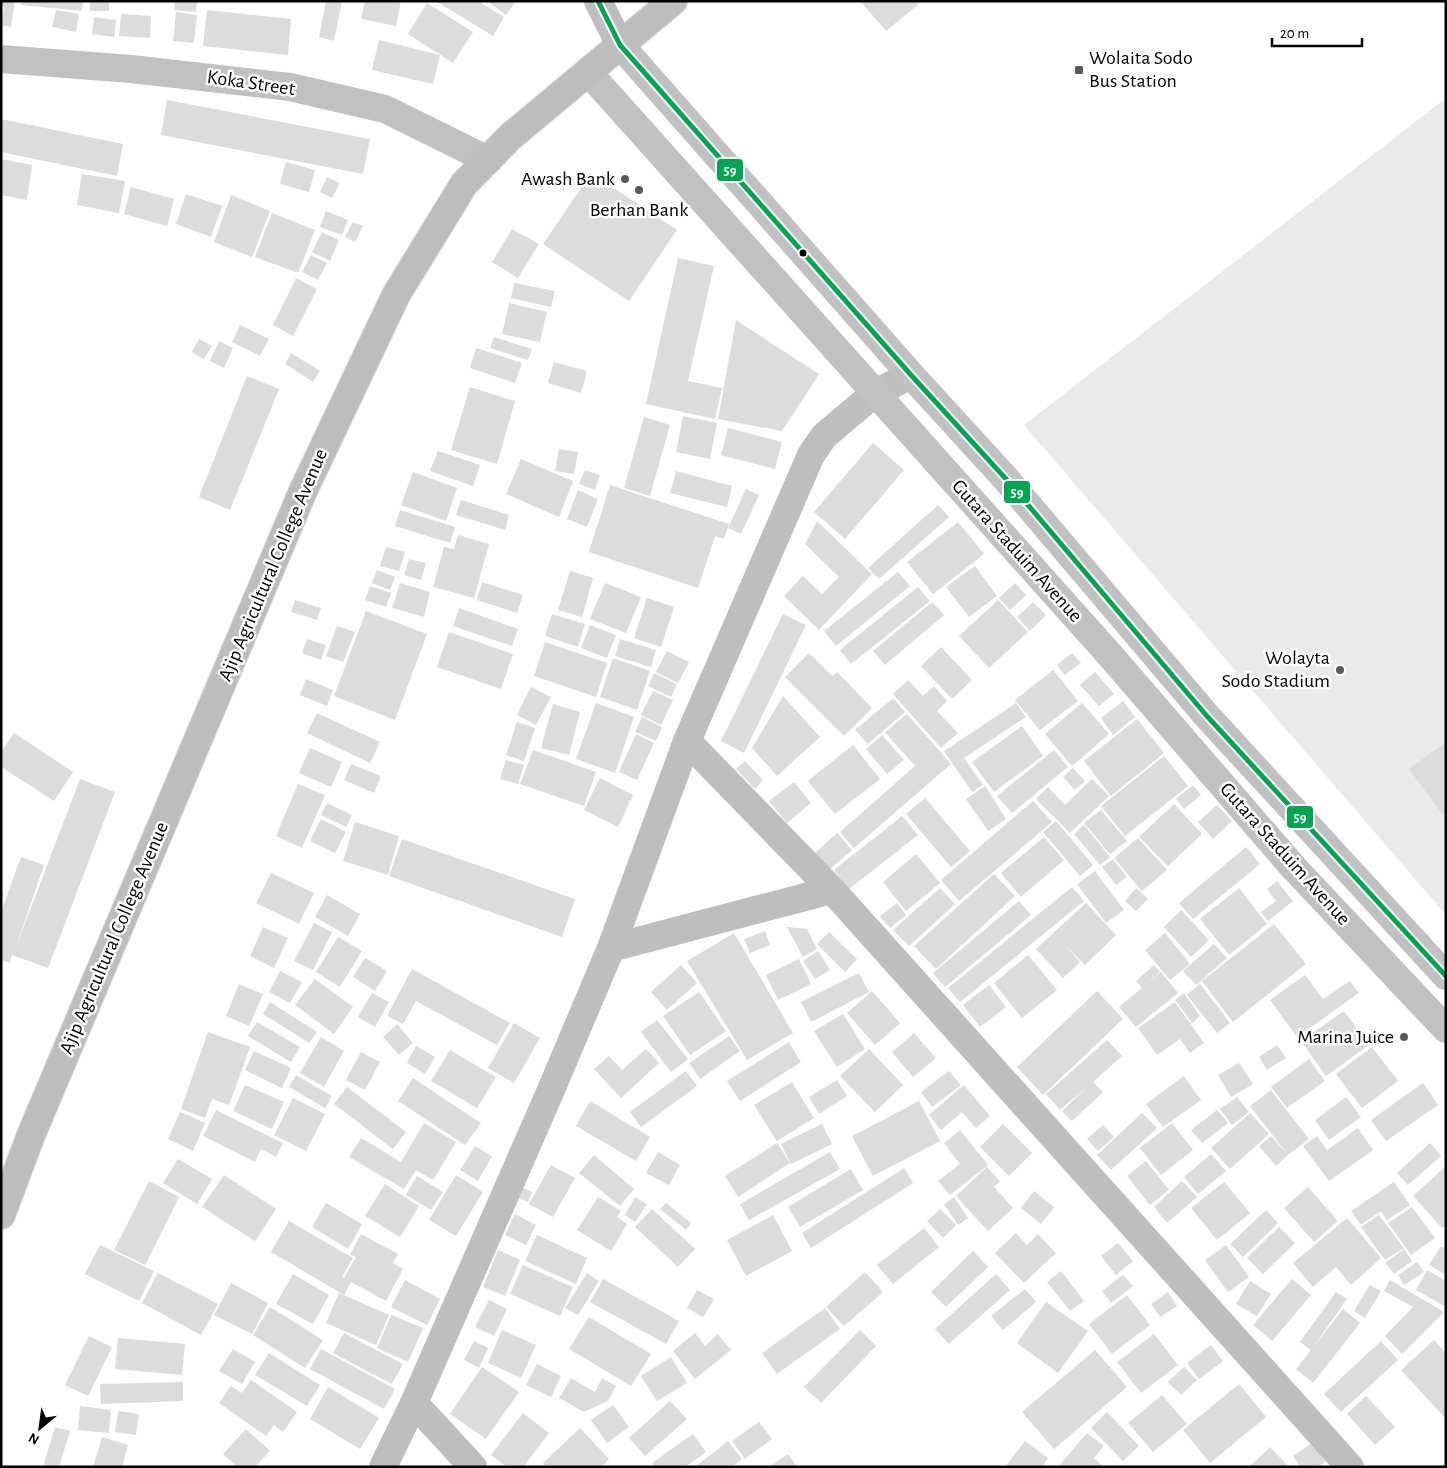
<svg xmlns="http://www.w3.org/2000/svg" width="1447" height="1468" font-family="'Alegreya Sans',sans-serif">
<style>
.green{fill:#eaeaea}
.building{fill:#dcdcdc}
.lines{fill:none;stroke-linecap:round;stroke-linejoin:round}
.primary-casing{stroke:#dbdbdb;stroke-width:30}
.street{stroke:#bebebe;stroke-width:28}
.secondary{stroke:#c1c1c1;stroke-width:28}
.primary{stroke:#bdbdbd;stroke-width:28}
.bus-1-casing{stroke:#fff;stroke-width:9}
.bus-1{stroke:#00a651;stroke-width:5}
.poi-dot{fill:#595959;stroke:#fff;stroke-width:2}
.bus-dot{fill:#000;stroke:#fff;stroke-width:2}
.labels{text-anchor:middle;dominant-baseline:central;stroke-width:5;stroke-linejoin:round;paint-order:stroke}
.poi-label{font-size:20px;fill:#000;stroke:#fff;text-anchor:end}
.street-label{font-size:20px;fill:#000;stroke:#fff}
.line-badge{stroke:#fff;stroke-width:2}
.badge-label{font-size:14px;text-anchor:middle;font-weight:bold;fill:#fff}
</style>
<rect width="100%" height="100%" fill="#fff"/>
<polygon class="green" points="1446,98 1446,915 1024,425"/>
<g class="building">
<polygon points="1,1 15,1 11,27 2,25 4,6 1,5"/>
<polygon points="22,1 83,1 82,11 21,5"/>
<rect x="90" y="1" width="19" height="10"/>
<polygon points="175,1 197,1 196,12 174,10"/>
<polygon points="326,1 342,1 334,41 319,37"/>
<polygon points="365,1 401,1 396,26 361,19"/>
<polygon points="436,1 478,1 504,17 493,36"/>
<polygon points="487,1 516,1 506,15"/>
<polygon points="863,1 916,1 919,4 886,31 862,3"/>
<polygon points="427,3 473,32 453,63 408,34"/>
<polygon points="56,10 79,14 76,32 52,27"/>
<polygon points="207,10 291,19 288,55 203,46"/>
<polygon points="176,12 197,15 194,43 173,41"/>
<polygon points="121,14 151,16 150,38 119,36"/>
<polygon points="94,17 116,20 114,37 92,34"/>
<polygon points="379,40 440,55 433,84 372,70"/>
<polygon points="167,100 370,139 363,174 161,135"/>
<polygon points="1,119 123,144 117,176 1,152"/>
<polygon points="1,159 32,165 27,200 1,195"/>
<polygon points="286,162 315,170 309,192 280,184"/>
<polygon points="591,173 677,230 629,301 543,244"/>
<polygon points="82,174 125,181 119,213 77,205"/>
<polygon points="327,177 340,183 332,198 320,192"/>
<polygon points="131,187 174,199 167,226 124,214"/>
<polygon points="186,194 222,206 211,237 176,224"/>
<polygon points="231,195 270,211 252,257 214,242"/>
<polygon points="326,211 348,220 342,235 320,227"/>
<polygon points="272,213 315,230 298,273 255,257"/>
<polygon points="353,222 363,226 355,242 345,237"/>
<polygon points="512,229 539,244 518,278 492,262"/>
<polygon points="322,232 339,240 330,261 312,252"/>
<polygon points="311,255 327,263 318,280 302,272"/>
<polygon points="678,258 714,266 688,381 722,388 715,419 646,404"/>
<polygon points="296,278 317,289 293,336 273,325"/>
<polygon points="514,283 555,291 551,307 511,298"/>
<polygon points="509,303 547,312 540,342 502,334"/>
<polygon points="736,320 819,374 782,431 718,419"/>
<polygon points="240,325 269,339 260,356 232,342"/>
<polygon points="494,337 532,349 528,360 490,348"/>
<polygon points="199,339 212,346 204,359 192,352"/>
<polygon points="219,341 233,348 224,368 210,361"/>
<polygon points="476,348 522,363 515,383 470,368"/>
<polygon points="291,353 320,371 313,382 285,364"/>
<polygon points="554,362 587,371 581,393 548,383"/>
<polygon points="247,376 279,389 230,510 199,497"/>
<polygon points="470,387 515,401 497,464 451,450"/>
<polygon points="683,416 717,423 710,459 676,452"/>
<polygon points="644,417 670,425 650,496 624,488"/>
<polygon points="728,428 782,442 775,469 721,455"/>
<polygon points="873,443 904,470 845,539 814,512"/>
<polygon points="559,449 578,452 574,474 555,471"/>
<polygon points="438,451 480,465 473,486 430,471"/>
<polygon points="521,459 573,481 559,517 506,494"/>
<polygon points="585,470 600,475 595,490 579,484"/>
<polygon points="676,471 732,486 727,507 670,493"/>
<polygon points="413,472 457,488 446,521 401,505"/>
<polygon points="610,485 729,524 724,539 715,536 698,588 589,552"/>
<polygon points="746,489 759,495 741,534 728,528"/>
<polygon points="578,490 598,499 587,527 567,519"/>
<polygon points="461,500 509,515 505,530 456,515"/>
<polygon points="938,505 949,517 879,579 868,568"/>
<polygon points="400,510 455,527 450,543 395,526"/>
<polygon points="817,521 872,574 819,630 784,596 803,576 822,594 839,577 805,544"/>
<polygon points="958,522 984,554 933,594 907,562"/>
<polygon points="458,535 489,544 474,598 433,587 444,547 454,549"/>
<polygon points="386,547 405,552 399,571 380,566"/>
<polygon points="409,559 426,563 421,580 404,575"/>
<polygon points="975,566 997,596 969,617 946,587"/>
<polygon points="377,570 395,577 390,590 372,583"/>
<polygon points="570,571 593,578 582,617 558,610"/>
<polygon points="898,572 910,586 836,646 824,631"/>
<polygon points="482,582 523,595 517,613 477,600"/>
<polygon points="400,583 430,592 424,617 392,608"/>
<polygon points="605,583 641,597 626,633 590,619"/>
<polygon points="1015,583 1026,595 1010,610 999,598"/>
<polygon points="370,586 391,593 386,607 365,600"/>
<polygon points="918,587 930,601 851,664 840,650"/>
<polygon points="647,598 674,607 661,647 634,638"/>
<polygon points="295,600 321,608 317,620 291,612"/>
<polygon points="998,600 1028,632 989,668 959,636"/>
<polygon points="932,602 944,615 885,665 873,651"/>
<polygon points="1033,602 1046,615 1030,631 1017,617"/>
<polygon points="459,608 518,629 512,646 453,626"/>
<polygon points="366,611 427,634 395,720 334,696"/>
<polygon points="552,614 585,624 578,647 545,636"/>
<polygon points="783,614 806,625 744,753 721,741"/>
<polygon points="590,625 616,635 607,658 581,648"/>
<polygon points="337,626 355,632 343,662 326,656"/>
<polygon points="449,632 513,654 501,689 437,667"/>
<polygon points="307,639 326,645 321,660 302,653"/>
<polygon points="620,639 656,650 651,667 615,656"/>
<polygon points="545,642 607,663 596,697 534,676"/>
<polygon points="941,647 972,680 952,699 921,666"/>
<polygon points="667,651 689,662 678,683 656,672"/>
<polygon points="809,653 832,676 837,672 872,708 844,736 785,677"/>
<polygon points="1072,653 1081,663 1065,675 1057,665"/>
<polygon points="613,658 650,671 637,710 600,697"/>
<polygon points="1053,670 1078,701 1040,730 1015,700"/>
<polygon points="1095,672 1114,694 1099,706 1080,685"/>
<polygon points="654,673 677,684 671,697 648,686"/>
<polygon points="306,679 333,690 327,706 300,695"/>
<polygon points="908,680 923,696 934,686 947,701 937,711 958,733 941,748 893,694"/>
<polygon points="531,687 551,697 536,725 517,715"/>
<polygon points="653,691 673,700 661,725 641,715"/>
<polygon points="783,696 820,737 777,776 752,748"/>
<polygon points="893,698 905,712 868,744 855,730"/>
<polygon points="1123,701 1135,717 1113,735 1101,718"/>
<polygon points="596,703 634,717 615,773 576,759"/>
<polygon points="1016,703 1026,717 964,758 983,785 972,792 944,751"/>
<polygon points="1082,703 1109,734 1072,766 1045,734"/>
<polygon points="553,704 580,712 569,755 541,748"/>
<polygon points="317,713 380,742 370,763 307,733"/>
<polygon points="907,714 951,764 854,848 840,832 915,766 885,732"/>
<polygon points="642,717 662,727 656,741 635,732"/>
<polygon points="1137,719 1164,753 1111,796 1084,761"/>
<polygon points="517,722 535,728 524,761 506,755"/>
<polygon points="1022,726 1043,756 994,792 972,762"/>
<polygon points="14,733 73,772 54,801 1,767 1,752"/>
<polygon points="636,734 654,743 637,780 619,772"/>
<polygon points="882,735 904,760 887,774 866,749"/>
<polygon points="1446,742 1446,813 1443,815 1409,769"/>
<polygon points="853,745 880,779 835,814 808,781"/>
<polygon points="310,748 342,762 331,787 299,773"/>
<polygon points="533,750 596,772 584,806 520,784"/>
<polygon points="1054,750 1068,767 1012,813 997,796"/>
<polygon points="1164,756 1188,786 1125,836 1101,806"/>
<polygon points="506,760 524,765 518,784 500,779"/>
<polygon points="745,761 763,780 755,789 736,769"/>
<polygon points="351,764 381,776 374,793 344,780"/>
<polygon points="1073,768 1085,781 1075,790 1063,777"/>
<polygon points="600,778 633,795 618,827 584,810"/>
<polygon points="80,779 115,792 48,968 12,955 10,963 1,960 1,912 21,857 44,865 16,947"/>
<polygon points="1092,779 1109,796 1070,833 1036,799 1048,787 1065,805"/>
<polygon points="794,782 811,803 787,823 769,801"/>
<polygon points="298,784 325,795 302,848 276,836"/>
<polygon points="1193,785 1201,795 1184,809 1176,799"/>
<polygon points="985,786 1006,819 988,831 966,799"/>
<polygon points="925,798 970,851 951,867 906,814"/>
<polygon points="1033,801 1052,822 959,901 941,880"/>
<polygon points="327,803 352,815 346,827 321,815"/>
<polygon points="1174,804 1202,834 1168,866 1139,837"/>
<polygon points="1217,805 1232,821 1213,839 1198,822"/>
<polygon points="1101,810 1127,841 1110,854 1084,823"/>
<polygon points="902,816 918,835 849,889 834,870"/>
<polygon points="321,819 346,832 335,853 310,841"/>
<polygon points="1056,821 1093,865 1080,876 1043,832"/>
<polygon points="355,822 399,836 388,875 343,861"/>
<polygon points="1084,825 1110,857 1100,865 1074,834"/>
<polygon points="837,833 852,850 830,869 815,853"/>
<polygon points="1044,837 1064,860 1021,897 1001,873"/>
<polygon points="1138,838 1167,870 1142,891 1114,858"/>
<polygon points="402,839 575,899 562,937 389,876"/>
<polygon points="1246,847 1260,864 1193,919 1179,903"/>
<polygon points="916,854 940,883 906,911 883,882"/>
<polygon points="1113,859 1127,877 1116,885 1102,867"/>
<polygon points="1095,871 1124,910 1106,923 1077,884"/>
<polygon points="271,873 314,893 299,924 256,903"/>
<polygon points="994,874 1015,896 936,969 914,946"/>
<polygon points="1277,881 1293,901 1268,921 1261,912 1276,901 1267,889"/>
<polygon points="1072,887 1084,901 960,1002 948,988"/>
<polygon points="940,888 955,904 909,946 893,930"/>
<polygon points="1136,888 1148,899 1136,911 1125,901"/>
<polygon points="1239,888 1267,924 1229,955 1200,919"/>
<polygon points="327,895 360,914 348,936 315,917"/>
<polygon points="1019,901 1031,915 945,987 933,973"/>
<polygon points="897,903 906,915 890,928 880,916"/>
<polygon points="1086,903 1116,935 1085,965 1064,944 1080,962 1063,978 1036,949"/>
<polygon points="1181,910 1209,940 1191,957 1164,927"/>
<polygon points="314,923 332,932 313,970 294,961"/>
<polygon points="1274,924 1306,964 1233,1022 1202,981"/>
<polygon points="263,927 288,938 274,968 250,956"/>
<polygon points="787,927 807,929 817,949 803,957"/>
<polygon points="765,931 770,945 750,953 744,939"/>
<polygon points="829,932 857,959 845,972 817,944"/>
<polygon points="734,933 793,1033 747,1060 687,961"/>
<polygon points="1165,933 1190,964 1170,980 1145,950"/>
<polygon points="338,937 362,951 340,987 316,972"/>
<polygon points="1214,944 1227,958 1196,985 1183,971"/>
<polygon points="818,951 830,970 815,979 803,961"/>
<polygon points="1028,955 1057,990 1022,1018 994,983"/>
<polygon points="365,958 387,971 375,991 353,977"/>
<polygon points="799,959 811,984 778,1000 766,975"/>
<polygon points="681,965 697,983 667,1010 651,992"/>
<polygon points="1154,965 1160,972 1144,986 1161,972 1178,993 1136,1027 1119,1007 1142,988 1136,981"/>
<polygon points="412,969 510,1023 497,1045 416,1001 403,1024 387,1016"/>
<polygon points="280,971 302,982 290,1003 269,992"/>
<polygon points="859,973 869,992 811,1022 801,1002"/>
<polygon points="1305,975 1323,999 1350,981 1359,993 1297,1037 1270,1000"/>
<polygon points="315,979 353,1007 334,1034 295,1005"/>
<polygon points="239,984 263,994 249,1026 226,1016"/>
<polygon points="1200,984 1230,1023 1217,1033 1187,995"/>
<polygon points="989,985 1006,1007 980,1027 963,1005"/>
<polygon points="872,991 900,1023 875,1045 847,1013"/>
<polygon points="1097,991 1123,1019 1043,1095 1017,1067"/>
<polygon points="699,992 726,1031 690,1055 663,1016"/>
<polygon points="372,993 389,1002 375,1027 358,1017"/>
<polygon points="1184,993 1200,1016 1192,1023 1175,1000"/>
<polygon points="270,1002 317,1032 309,1043 263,1014"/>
<polygon points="1175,1002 1204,1043 1190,1053 1180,1039 1157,1055 1138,1028"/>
<polygon points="1344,1011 1369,1045 1326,1076 1301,1041"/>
<polygon points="843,1014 865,1049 837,1067 814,1031"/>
<polygon points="657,1020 688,1059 671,1072 641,1032"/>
<polygon points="257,1022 300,1047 291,1062 248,1036"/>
<polygon points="514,1023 540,1038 514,1083 488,1068"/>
<polygon points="397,1024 413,1043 399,1055 383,1037"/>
<polygon points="208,1032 250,1047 229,1105 212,1099 205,1118 181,1109"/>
<polygon points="914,1033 936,1058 913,1077 892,1052"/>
<polygon points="729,1036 740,1051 700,1079 689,1063"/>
<polygon points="321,1037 344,1051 324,1087 300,1073"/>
<polygon points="1107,1040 1122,1056 1093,1082 1103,1092 1072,1121 1062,1111 1088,1086 1060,1110 1046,1094"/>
<polygon points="789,1042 801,1062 740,1101 727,1081"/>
<polygon points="1277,1045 1286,1058 1267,1070 1259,1057"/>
<polygon points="416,1046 435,1057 425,1074 407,1063"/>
<polygon points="1372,1047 1398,1081 1362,1108 1336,1074"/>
<polygon points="646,1049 659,1063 621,1098 594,1069 609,1056 622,1070"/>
<polygon points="869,1049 903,1085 875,1112 840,1076"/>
<polygon points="450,1050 496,1077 477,1108 431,1081"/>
<polygon points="254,1051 291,1068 282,1088 245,1070"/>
<polygon points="361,1052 380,1062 365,1090 346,1080"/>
<polygon points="1309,1059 1325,1081 1287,1108 1271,1087"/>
<polygon points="1239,1063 1253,1084 1231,1097 1218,1075"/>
<polygon points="686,1071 697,1086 641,1127 630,1112"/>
<polygon points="949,1071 961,1085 932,1107 921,1092"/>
<polygon points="296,1075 332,1096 325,1108 289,1087"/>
<polygon points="1184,1076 1201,1100 1163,1127 1146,1104"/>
<polygon points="413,1078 481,1123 465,1145 398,1101"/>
<polygon points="837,1080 847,1096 819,1114 809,1097"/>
<polygon points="792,1082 814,1118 777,1141 754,1105"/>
<polygon points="1423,1083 1438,1105 1386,1141 1371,1120"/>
<polygon points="245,1085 284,1102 272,1129 233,1111"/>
<polygon points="964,1085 990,1116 976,1128 962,1112 941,1130 929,1115"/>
<polygon points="347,1087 406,1132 393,1149 334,1104"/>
<polygon points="1271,1090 1309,1139 1288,1155 1250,1106"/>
<polygon points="1237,1097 1249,1112 1232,1125 1220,1109"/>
<polygon points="1346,1097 1361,1117 1329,1140 1315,1120"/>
<polygon points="293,1098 325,1114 306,1151 274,1135"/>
<polygon points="590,1101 650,1137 636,1161 576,1126"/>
<polygon points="919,1101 940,1141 873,1176 852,1136"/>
<polygon points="216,1110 283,1143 276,1157 261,1149 255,1162 203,1136"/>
<polygon points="1217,1110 1228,1123 1202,1143 1191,1130"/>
<polygon points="180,1112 205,1123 193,1151 168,1139"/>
<polygon points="1142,1113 1157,1128 1111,1170 1097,1155"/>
<polygon points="1250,1113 1269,1134 1230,1169 1211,1148"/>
<polygon points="424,1123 456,1142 433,1180 416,1170 404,1189 349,1157 361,1138 401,1162"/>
<polygon points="1172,1123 1193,1150 1161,1175 1140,1148"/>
<polygon points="822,1124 832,1144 791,1164 781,1144"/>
<polygon points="1003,1124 1032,1153 1009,1176 980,1147"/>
<polygon points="1103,1125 1114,1137 1098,1151 1087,1139"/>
<polygon points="1358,1128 1373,1150 1329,1181 1303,1146 1317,1136 1327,1150"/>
<polygon points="960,1130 988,1165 950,1195 938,1181 960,1164 944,1143"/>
<polygon points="1271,1136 1288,1155 1276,1166 1259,1146"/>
<polygon points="777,1143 790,1163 738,1197 725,1176"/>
<polygon points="1430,1143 1441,1156 1408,1185 1397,1173"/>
<polygon points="475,1146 492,1156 478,1181 460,1170"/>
<polygon points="658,1152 680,1165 669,1185 646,1173"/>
<polygon points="830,1152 840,1169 749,1220 740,1204"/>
<polygon points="1211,1154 1226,1171 1198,1194 1184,1177"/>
<polygon points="594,1155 634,1189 620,1206 579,1173"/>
<polygon points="178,1159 212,1179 197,1204 163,1183"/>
<polygon points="1146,1161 1169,1190 1150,1205 1127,1176"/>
<polygon points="551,1165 575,1178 553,1217 529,1204"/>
<polygon points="1446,1166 1446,1225 1442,1228 1413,1196"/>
<polygon points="987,1167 1000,1181 994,1187 1013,1208 988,1231 956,1196"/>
<polygon points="904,1168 913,1183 811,1248 802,1233"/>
<polygon points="851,1169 863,1190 800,1227 788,1207"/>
<polygon points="224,1175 276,1209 255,1241 202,1207"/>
<polygon points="456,1175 483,1192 456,1236 429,1220"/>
<polygon points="417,1176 443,1192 431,1210 406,1195"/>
<polygon points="149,1181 179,1197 145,1265 114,1250"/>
<polygon points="1182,1181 1197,1197 1167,1223 1154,1207"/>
<polygon points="1224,1182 1250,1213 1217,1240 1191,1208"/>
<polygon points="1394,1182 1410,1205 1387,1220 1381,1211 1361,1225 1351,1211"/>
<polygon points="385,1184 419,1206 400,1237 365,1216"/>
<polygon points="514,1184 532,1192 528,1202 509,1194"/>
<polygon points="1308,1187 1338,1221 1314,1242 1284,1208"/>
<polygon points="1034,1191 1054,1207 1041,1224 1021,1208"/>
<polygon points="598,1197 621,1211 617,1217 627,1224 611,1251 577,1230"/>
<polygon points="635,1197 647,1204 635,1222 625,1215"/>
<polygon points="954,1197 968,1218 958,1225 944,1204"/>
<polygon points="326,1203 362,1224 348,1249 312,1227"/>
<polygon points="666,1203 691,1223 686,1230 660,1209"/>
<polygon points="1412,1207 1435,1238 1411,1255 1388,1223"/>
<polygon points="652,1209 695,1249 678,1267 635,1227"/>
<polygon points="940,1209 956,1225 943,1238 927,1221"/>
<polygon points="1266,1210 1278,1223 1243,1257 1230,1244"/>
<polygon points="515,1214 536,1225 526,1245 505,1235"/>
<polygon points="773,1215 792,1251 746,1276 727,1240"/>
<polygon points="1379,1215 1404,1248 1385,1260 1361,1227"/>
<polygon points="1347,1218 1381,1258 1351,1285 1336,1267 1313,1287 1293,1263"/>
<polygon points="289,1221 353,1258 342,1277 344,1278 356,1257 350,1255 361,1234 398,1254 393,1263 403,1269 386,1301 351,1282 344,1295 271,1252"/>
<polygon points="1279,1227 1295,1243 1263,1274 1247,1258"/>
<polygon points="924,1228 939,1247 893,1284 877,1265"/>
<polygon points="1016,1233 1027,1245 1038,1234 1056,1253 1024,1283 995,1253"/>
<polygon points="537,1235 587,1258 576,1284 525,1261"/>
<polygon points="1118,1243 1133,1261 1116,1275 1101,1256"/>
<polygon points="100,1245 154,1271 139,1301 85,1274"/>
<polygon points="1226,1245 1249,1277 1228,1292 1205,1260"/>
<polygon points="1441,1246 1446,1249 1446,1275 1429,1265"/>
<polygon points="1404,1249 1412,1261 1394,1274 1385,1263"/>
<polygon points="498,1250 520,1260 505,1296 483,1287"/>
<polygon points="973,1251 988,1267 946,1307 931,1292"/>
<polygon points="1417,1262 1424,1272 1404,1285 1398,1275"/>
<polygon points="523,1265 573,1287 560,1316 510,1294"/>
<polygon points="1427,1270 1446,1281 1446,1307 1416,1290"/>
<polygon points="1061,1271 1084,1301 1070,1311 1047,1282"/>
<polygon points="865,1272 883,1292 844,1326 826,1307"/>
<polygon points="158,1273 218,1304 201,1335 142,1303"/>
<polygon points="587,1273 599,1281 578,1315 565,1308"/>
<polygon points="293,1274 329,1295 313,1324 276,1304"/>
<polygon points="996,1274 1010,1290 949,1344 935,1329"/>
<polygon points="1123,1275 1133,1286 1111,1303 1102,1291"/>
<polygon points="603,1279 679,1321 666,1344 590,1302"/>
<polygon points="1292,1279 1311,1295 1272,1341 1253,1325"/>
<polygon points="405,1280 440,1299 427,1325 391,1307"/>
<polygon points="1390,1280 1444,1312 1402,1354 1385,1336 1413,1307 1384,1291"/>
<polygon points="1250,1281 1271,1294 1257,1316 1236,1304"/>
<polygon points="231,1283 268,1303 252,1334 214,1315"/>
<polygon points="1370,1285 1381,1291 1365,1318 1354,1311"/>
<polygon points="1025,1289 1036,1302 1003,1330 991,1316"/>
<polygon points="697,1290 714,1299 703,1317 687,1308"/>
<polygon points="1168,1292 1177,1306 1160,1317 1151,1304"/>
<polygon points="1336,1292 1347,1299 1311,1350 1300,1342"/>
<polygon points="339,1293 389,1315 376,1345 326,1323"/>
<polygon points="1127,1295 1150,1325 1112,1354 1089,1324"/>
<polygon points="489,1300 507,1309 494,1336 475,1327"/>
<polygon points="1046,1302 1088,1331 1058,1373 1017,1343"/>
<polygon points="270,1307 323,1340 305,1368 253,1335"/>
<polygon points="825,1308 840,1329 777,1374 762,1353"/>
<polygon points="1343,1309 1360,1323 1313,1383 1296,1369"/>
<polygon points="391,1315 423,1328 408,1362 377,1348"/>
<polygon points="589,1317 651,1354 631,1386 569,1349"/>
<polygon points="502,1330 536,1345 521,1378 488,1363"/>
<polygon points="860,1330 876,1346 821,1403 804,1387"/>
<polygon points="344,1333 403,1364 392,1384 333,1353"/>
<polygon points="695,1333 705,1346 718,1334 731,1350 695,1379 673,1351"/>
<polygon points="1154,1334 1178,1365 1141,1393 1117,1362"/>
<polygon points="89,1336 112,1347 88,1396 65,1385"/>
<polygon points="118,1338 185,1344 182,1375 115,1369"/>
<polygon points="1434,1340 1446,1353 1446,1419 1401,1370"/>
<polygon points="474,1341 488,1348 479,1368 464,1360"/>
<polygon points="1381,1341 1398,1360 1341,1412 1324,1394"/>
<polygon points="1211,1345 1223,1361 1199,1379 1187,1363"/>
<polygon points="233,1349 255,1362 242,1384 219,1371"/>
<polygon points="321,1349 395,1389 384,1409 310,1369"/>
<polygon points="1095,1350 1127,1387 1054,1449 1022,1412"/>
<polygon points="269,1353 320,1385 307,1406 255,1375"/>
<polygon points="671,1357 687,1383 657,1401 641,1376"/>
<polygon points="537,1364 561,1376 551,1397 526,1385"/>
<polygon points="482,1367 519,1392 486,1439 450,1414"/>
<polygon points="1184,1367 1197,1380 1181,1395 1168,1382"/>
<polygon points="571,1378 595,1392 602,1378 616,1386 608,1401 584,1412 559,1398"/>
<polygon points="251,1380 297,1412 283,1432 274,1425 266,1436 219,1403 231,1386 242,1393"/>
<polygon points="183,1382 183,1401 101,1404 100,1384"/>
<polygon points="1239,1384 1266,1417 1210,1463 1183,1430"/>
<polygon points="328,1387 379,1418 360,1449 310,1419"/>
<polygon points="1162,1395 1187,1424 1153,1452 1128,1423"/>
<polygon points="1366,1396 1395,1427 1375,1445 1347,1414"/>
<polygon points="670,1401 687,1419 645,1456 629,1438"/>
<polygon points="613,1405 629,1427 607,1443 591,1420"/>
<polygon points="80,1406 111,1410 109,1433 78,1430"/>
<polygon points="118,1411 139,1414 136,1435 115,1432"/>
<polygon points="1107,1412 1139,1446 1123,1461 1091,1428"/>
<polygon points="523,1413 549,1433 523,1467 507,1467 491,1455"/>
<polygon points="759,1422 772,1439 745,1459 732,1441"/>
<polygon points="55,1427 70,1431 59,1467 43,1467"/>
<polygon points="580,1428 609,1459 601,1467 546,1467 543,1463"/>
<polygon points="246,1429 270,1451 255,1467 237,1467 223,1454"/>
<polygon points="1087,1433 1104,1446 1094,1458 1104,1467 1058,1467"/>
<polygon points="693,1434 706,1452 685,1467 655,1467 652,1463"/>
<polygon points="102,1437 128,1445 122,1467 93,1467"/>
<polygon points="728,1441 742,1459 732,1467 695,1467"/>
<polygon points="1025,1441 1048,1458 1042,1467 1005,1467"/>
<polygon points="1312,1443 1326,1461 1318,1467 1301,1467 1293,1456"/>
<polygon points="1270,1447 1289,1467 1249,1467"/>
<polygon points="788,1454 797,1467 769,1467"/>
</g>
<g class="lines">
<g class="primary-casing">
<polyline id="primary" points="1,1215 31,1135 303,491 396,295 464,184 510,137 673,1"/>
</g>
<g class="street">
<polyline points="598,1 620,45"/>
<polyline points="687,741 832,890 1350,1467"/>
<polyline points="611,948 832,890"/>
<polyline points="414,1403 473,1467"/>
<polyline points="383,1467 414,1403 551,1090 611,948 687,741 811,455 824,436 875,393 911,375"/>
</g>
<g class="secondary">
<polyline points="620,45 911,375 1006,479 1206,715 1446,976"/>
<polyline points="1,59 131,69 290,87 385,109 488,160"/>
<polyline points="588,72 1109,654 1294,868 1446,1029"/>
</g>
<use href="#primary" class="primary"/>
<g class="bus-1-casing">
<polyline id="bus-1" points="598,1 620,45 911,375 1006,479 1206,715 1446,976"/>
</g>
<use href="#bus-1" class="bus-1"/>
</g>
<g class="poi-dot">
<rect x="1074" y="65" width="10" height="10" rx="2.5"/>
<circle cx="625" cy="179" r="5"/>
<circle cx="639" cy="190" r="5"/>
<circle cx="1340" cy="670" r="5"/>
<circle cx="1404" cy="1037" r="5"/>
</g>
<circle class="bus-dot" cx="803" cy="253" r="4.5"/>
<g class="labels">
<g class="poi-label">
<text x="1089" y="58" text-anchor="start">Wolaita Sodo<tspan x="1089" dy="23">Bus Station</tspan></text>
<text x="615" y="179">Awash Bank</text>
<text x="639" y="210" text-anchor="middle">Berhan Bank</text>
<text x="1330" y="658">Wolayta<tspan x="1330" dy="23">Sodo Stadium</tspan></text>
<text x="1394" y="1037">Marina Juice</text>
</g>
<g class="street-label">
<text transform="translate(251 83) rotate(8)">Koka Street</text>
<text transform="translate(1017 551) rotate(48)">Gutara Staduim Avenue</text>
<text transform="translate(273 565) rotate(-67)">Ajip Agricultural College Avenue</text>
<text transform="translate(1285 854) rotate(48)">Gutara Staduim Avenue</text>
<text transform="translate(114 938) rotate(-67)">Ajip Agricultural College Avenue</text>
</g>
</g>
<g class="line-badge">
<rect x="716" y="158" width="28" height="24" rx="5" fill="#00a651"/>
<rect x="1003" y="480" width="28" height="24" rx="5" fill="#00a651"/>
<rect x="1286" y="805" width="28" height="24" rx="5" fill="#00a651"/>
</g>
<g class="badge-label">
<text x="730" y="175">59</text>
<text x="1017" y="497">59</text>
<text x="1300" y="822">59</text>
</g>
<rect width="1447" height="1468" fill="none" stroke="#000000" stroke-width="5"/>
<g transform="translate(40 1428) rotate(209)" stroke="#ffffff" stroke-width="4" paint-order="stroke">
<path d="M0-4L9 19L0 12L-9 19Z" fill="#000000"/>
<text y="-8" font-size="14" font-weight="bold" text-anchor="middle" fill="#000000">N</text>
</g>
<path d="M1272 38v8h90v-8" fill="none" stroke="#000000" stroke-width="2.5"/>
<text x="1280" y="38" font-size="15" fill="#000000" stroke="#ffffff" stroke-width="4" paint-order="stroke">20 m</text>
</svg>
